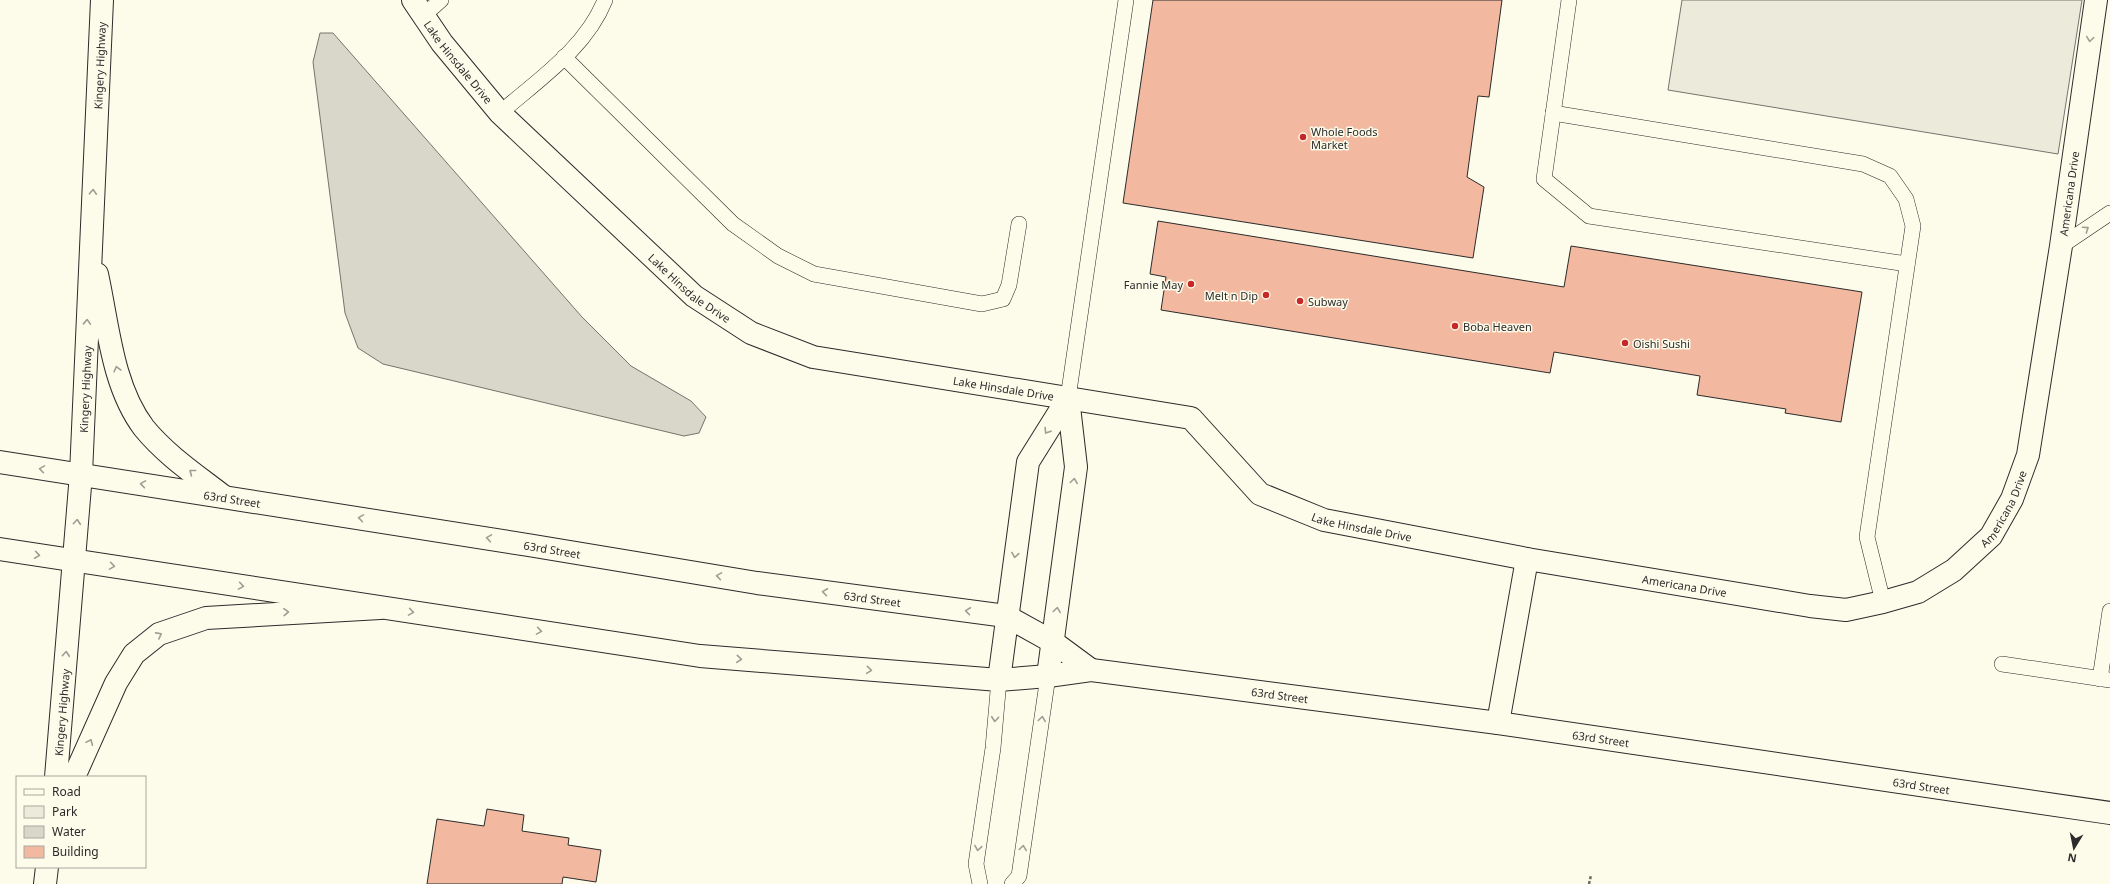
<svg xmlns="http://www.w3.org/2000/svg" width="2110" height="884" font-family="'Noto Sans',sans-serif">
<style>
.green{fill:#ecebdb;stroke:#74746e}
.water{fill:#d8d7c9;stroke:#74746e}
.building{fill:#f2b8a0;stroke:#2b2b2b}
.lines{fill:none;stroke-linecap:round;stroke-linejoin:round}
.lane-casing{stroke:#2b2b2b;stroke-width:16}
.street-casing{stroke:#2b2b2b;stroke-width:24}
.secondary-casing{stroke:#2b2b2b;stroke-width:24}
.highway-casing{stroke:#2b2b2b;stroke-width:24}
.path{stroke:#6a6964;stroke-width:2.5;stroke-dasharray:3 2;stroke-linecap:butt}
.lane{stroke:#fdfbea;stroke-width:15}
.street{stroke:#fdfbea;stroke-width:22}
.secondary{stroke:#fdfbea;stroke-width:22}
.highway{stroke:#fdfbea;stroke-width:22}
.oneway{stroke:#9e9d94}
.poi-dot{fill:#c62828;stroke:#fdfbea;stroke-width:1.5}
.labels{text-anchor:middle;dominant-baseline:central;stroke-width:3;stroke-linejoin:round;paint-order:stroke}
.street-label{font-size:11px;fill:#2b2b2b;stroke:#fdfbea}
.poi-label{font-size:11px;fill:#2b2b2b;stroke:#fdfbea;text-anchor:start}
</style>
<rect width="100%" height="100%" fill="#fdfbea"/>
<polygon class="green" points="1682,0 2082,0 2058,154 1668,90"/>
<polygon class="water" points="320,33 333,33 582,317 631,366 691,401 706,417 699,433 684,436 383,364 358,348 345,313 313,62"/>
<g class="building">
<polygon points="1153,0 1502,0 1489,97 1478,96 1467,177 1484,187 1473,258 1123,203"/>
<polygon points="1158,221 1564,287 1571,246 1862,292 1841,422 1785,413 1786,409 1697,395 1700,376 1554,352 1550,373 1161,310 1166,277 1150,274"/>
<polygon points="487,809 524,815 522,831 569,838 568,845 601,850 596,882 563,877 562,884 427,884 437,819 484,826"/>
</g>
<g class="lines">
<g class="lane-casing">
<g id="lane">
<polyline points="1569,0 1544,179 1589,216 1907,264"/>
<polyline points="423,16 441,0"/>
<polyline points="564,57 733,224 778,256 814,274 982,304 1003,299 1009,285 1019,224"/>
<path d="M500,113C538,80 586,48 605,0"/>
<polyline points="1553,113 1863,164 1890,176 1906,199 1913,226 1867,537 1883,602"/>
<polyline points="2061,246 2110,213"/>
<polyline points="1068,398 1126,0"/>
<polyline points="2002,664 2110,680"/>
<polyline points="2100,679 2110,611"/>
<polyline points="980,884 976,864 993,748 999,680"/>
<polyline points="1012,884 1019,876 1048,676"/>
</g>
</g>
<g class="street-casing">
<g id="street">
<path id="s1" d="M413,0L442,43L500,113L694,296L751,333L813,357L1191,418L1260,494L1324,520L1527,559L1810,606L1846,610L1883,602L1918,592L1954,570L1991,536L2012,499L2028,455L2061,246L2096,0"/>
<polyline points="1048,676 1076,467 1068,398"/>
<polyline points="999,680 1028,462 1068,398"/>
<polyline points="1498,723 1527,559"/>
</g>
</g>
<g class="secondary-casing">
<g id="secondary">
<path id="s2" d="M0,462L528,545L757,583L1006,616L1053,642L1091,670"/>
<path id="s3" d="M0,549L700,656L999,680L1048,676L1091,670L1099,671L1498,723L2110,813"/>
</g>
</g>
<g class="highway-casing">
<g id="highway">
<path d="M97,274C108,324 112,386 144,428C166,455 196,475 223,496"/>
<path id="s4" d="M56,777L81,474L102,0"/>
<polyline points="74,777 116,683 134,654 159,634 206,618 380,608"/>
<polyline points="45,884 47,867"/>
</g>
</g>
<polyline class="path" points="1589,884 1591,875"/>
<use href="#lane" class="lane"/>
<use href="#street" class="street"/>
<use href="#secondary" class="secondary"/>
<use href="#highway" class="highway"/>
</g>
<defs><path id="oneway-chevron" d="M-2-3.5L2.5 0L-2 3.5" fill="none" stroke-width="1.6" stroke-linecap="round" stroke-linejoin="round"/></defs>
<g class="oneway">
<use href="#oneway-chevron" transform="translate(2090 39) rotate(98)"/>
<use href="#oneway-chevron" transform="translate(93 192) rotate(-87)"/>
<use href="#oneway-chevron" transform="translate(2086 229) rotate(-34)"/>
<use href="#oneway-chevron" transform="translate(87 322) rotate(-88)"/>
<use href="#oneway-chevron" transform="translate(117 369) rotate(-104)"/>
<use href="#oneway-chevron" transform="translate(1047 431) rotate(122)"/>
<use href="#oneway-chevron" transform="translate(42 469) rotate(-171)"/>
<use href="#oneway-chevron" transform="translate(192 472) rotate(-142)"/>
<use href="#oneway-chevron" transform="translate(1074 481) rotate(-82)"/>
<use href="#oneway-chevron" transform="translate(143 484) rotate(-171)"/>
<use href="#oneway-chevron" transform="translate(361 518) rotate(-171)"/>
<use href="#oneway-chevron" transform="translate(77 522) rotate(-85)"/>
<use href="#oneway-chevron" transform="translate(489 538) rotate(-171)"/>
<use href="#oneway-chevron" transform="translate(37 555) rotate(8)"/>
<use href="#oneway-chevron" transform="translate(1015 555) rotate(99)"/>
<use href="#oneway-chevron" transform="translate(112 566) rotate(9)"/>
<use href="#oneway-chevron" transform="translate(719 576) rotate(-171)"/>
<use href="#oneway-chevron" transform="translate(241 586) rotate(9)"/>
<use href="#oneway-chevron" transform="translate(825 592) rotate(-172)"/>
<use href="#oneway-chevron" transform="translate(1057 610) rotate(-82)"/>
<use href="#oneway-chevron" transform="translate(968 611) rotate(-172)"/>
<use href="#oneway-chevron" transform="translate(286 612) rotate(-3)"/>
<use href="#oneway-chevron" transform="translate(411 612) rotate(9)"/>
<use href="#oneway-chevron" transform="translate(539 631) rotate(9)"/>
<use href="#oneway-chevron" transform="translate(159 635) rotate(-28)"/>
<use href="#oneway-chevron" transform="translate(66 654) rotate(-85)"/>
<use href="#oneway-chevron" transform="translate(739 659) rotate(5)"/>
<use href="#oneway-chevron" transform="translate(869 670) rotate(5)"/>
<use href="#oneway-chevron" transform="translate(995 719) rotate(95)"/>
<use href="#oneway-chevron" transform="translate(1042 719) rotate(-82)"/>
<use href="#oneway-chevron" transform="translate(90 742) rotate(-66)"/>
<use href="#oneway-chevron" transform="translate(978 848) rotate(99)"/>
<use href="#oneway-chevron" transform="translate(1023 848) rotate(-82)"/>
</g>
<g class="poi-dot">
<circle cx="1303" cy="137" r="4"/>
<circle cx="1191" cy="284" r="4"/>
<circle cx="1266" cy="295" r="4"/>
<circle cx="1300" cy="301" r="4"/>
<circle cx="1455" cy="326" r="4"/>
<circle cx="1625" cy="343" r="4"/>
</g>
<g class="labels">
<g class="street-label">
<text stroke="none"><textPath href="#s1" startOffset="77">Lake Hinsdale Drive</textPath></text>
<text stroke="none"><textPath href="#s4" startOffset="713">Kingery Highway</textPath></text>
<text stroke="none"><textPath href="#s1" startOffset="2149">Americana Drive</textPath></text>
<text stroke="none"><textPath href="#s1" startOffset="401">Lake Hinsdale Drive</textPath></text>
<text stroke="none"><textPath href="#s1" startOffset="737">Lake Hinsdale Drive</textPath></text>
<text stroke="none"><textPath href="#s4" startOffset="389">Kingery Highway</textPath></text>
<text stroke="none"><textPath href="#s2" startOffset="235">63rd Street</textPath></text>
<text stroke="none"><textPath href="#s1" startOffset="1825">Americana Drive</textPath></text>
<text stroke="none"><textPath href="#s1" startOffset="1137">Lake Hinsdale Drive</textPath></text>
<text stroke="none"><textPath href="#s2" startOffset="559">63rd Street</textPath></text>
<text stroke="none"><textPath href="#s1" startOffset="1465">Americana Drive</textPath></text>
<text stroke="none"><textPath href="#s2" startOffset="883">63rd Street</textPath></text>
<text stroke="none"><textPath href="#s3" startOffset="1291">63rd Street</textPath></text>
<text stroke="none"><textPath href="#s4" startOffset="65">Kingery Highway</textPath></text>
<text stroke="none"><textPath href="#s3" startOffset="1615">63rd Street</textPath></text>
<text stroke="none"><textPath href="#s3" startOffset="1939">63rd Street</textPath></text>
</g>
<g class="poi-label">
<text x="1311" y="131">Whole Foods<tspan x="1311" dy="13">Market</tspan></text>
<text x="1183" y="284" text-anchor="end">Fannie May</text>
<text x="1258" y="295" text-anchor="end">Melt n Dip</text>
<text x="1308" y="301">Subway</text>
<text x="1463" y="326">Boba Heaven</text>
<text x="1633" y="343">Oishi Sushi</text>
</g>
</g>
<rect x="16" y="776" width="130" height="92" fill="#fdfbea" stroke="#a9a89e"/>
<rect x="24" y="789" width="20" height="6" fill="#fdfbea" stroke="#a9a89e"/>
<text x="52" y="796" font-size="12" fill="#2b2b2b">Road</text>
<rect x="24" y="806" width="20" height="12" fill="#ecebdb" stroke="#a9a89e"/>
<text x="52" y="816" font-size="12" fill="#2b2b2b">Park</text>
<rect x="24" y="826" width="20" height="12" fill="#d8d7c9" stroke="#a9a89e"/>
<text x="52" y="836" font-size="12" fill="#2b2b2b">Water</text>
<rect x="24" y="846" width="20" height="12" fill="#f2b8a0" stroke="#a9a89e"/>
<text x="52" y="856" font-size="12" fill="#2b2b2b">Building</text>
<g transform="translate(2074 848) rotate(190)" stroke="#fdfbea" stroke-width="3" paint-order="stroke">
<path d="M0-3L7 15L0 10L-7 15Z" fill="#2b2b2b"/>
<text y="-6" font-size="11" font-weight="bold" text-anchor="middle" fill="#2b2b2b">N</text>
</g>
</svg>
